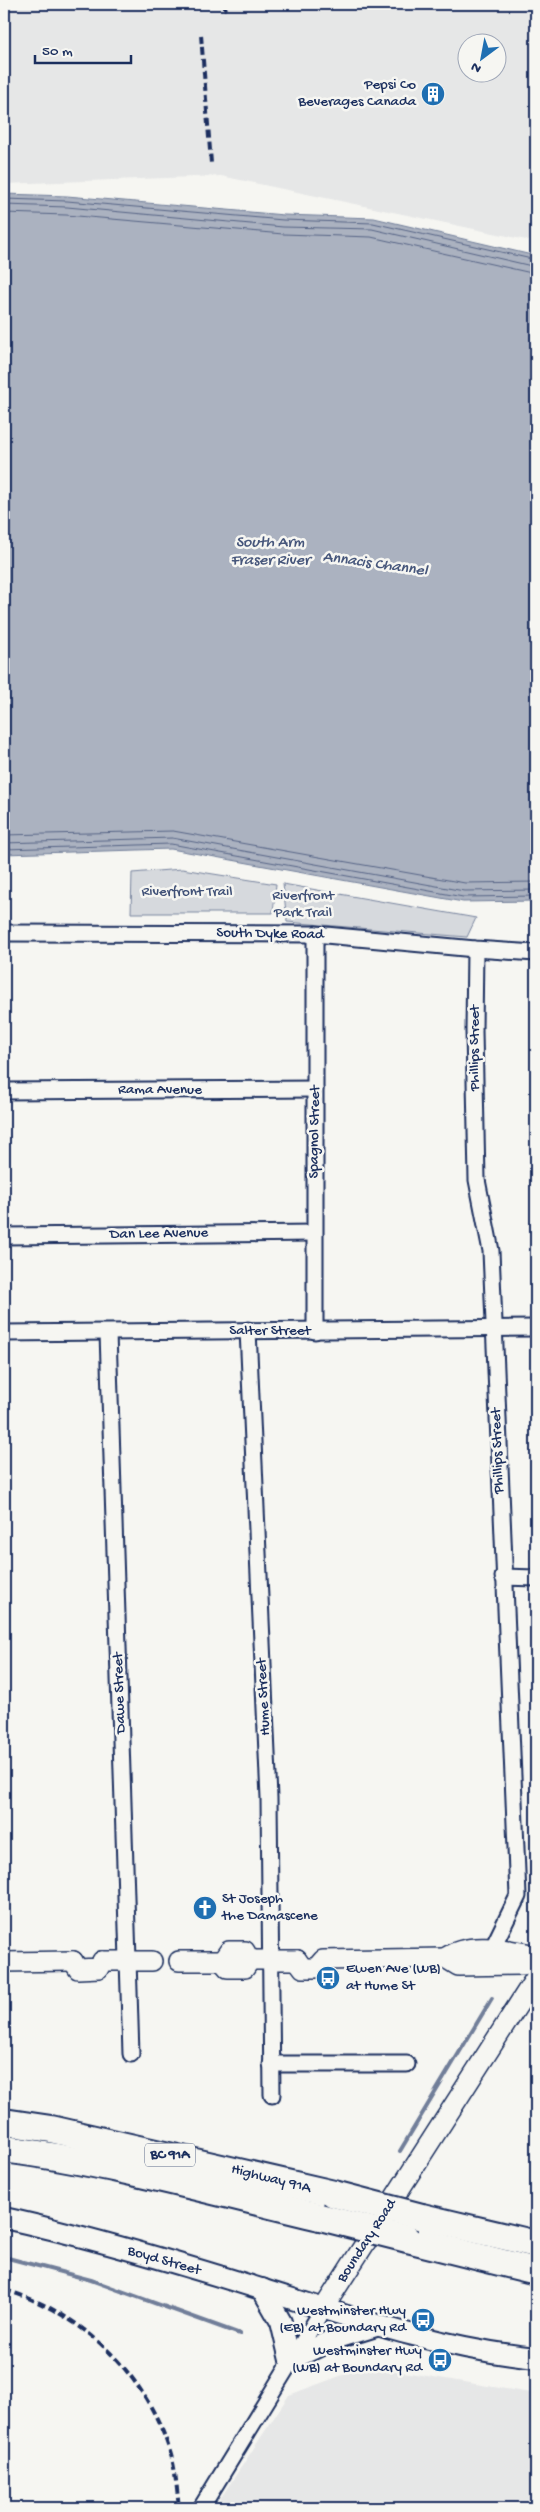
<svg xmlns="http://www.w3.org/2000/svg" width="540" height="2512" font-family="'Gochi Hand',sans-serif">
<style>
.built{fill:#e6e7e7;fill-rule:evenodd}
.green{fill:#d6d9dd;stroke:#78849e}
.water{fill:#abb2c0;stroke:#717e99}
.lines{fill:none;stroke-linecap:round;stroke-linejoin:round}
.shore{stroke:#556385;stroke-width:1}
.stream{stroke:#717e99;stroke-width:4}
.minor-casing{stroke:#1b2f5e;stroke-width:19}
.tertiary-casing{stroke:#1b2f5e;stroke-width:22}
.secondary-casing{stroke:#1b2f5e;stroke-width:24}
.motorway-casing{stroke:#1b2f5e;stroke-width:30}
.minor{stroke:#f6f6f2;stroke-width:15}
.tertiary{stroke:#f6f6f2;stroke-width:19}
.secondary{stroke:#f6f6f2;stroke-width:20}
.motorway{stroke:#f6f6f2;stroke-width:26}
.rail{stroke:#1b2f5e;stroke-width:4;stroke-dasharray:8 4;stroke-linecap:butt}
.motorway-bridge-casing{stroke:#1b2f5e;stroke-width:30;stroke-linecap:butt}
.motorway-bridge{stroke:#f6f6f2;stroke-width:26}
.labels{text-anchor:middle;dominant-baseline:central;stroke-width:5;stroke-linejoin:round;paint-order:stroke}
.shield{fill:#f6f6f2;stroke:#5d6b8a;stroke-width:1}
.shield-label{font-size:14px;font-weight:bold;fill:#1b2f5e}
.poi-label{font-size:15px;fill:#1b2f5e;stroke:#f6f6f2;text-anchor:end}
.park-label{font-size:15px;fill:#405177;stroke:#f6f6f2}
.street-label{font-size:15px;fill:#1b2f5e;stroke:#f6f6f2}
.water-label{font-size:16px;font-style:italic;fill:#46567b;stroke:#f6f6f2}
</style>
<rect width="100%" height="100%" fill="#f6f6f2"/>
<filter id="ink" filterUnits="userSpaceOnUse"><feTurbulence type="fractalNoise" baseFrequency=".02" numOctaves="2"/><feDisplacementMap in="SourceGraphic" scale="10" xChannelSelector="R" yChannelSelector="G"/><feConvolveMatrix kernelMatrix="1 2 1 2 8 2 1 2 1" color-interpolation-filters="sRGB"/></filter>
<g filter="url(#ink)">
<g class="built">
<path d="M4,4H536V242L221,176L4,184ZM468,42H498V72H468Z"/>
<polygon points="367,2366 536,2394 536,2508 214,2508 289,2395"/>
</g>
<g class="green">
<polygon points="182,869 276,884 273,913 131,913 132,873"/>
<polygon points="283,884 476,918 467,937 287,922"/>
</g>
<polygon class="water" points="4,194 67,196 284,215 374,218 536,256 536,901 463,902 171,849 4,854"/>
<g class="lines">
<g class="shore">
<polyline points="4,199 67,201 283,220 373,223 536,260"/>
<polyline points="4,205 67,207 283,227 372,229 536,267"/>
<polyline points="4,213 66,215 283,234 371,237 536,274"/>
<polyline points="4,835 173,831 465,883 536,882"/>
<polyline points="4,843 172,838 464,891 536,890"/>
<polyline points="4,849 171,844 463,897 536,896"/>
</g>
<g class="stream">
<polyline points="400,2151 492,1998"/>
<polyline points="4,2257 91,2280 240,2334"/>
</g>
<g class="minor-casing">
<g id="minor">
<polyline points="4,933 315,934 475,949 536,953"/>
<polyline points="315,934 315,1331"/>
<polyline points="475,949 474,1031 477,1180 491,1251 518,1896 492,1949"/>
<polyline points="4,1091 315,1089"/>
<polyline points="4,1236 314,1233"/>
<polyline points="248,1330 269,1798 272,2095"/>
<polyline points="4,1333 536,1328"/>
<polyline points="108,1333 131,2054"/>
<polyline points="503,1577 536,1578"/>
<polyline points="271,2064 407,2064"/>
<polyline points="201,2508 323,2309"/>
</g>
</g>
<g class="tertiary-casing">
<g id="tertiary">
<path d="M445,1958C468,1940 509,1950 536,1955"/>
<polyline points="250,1960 297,1960"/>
<polyline points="297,1960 303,1968 316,1968 323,1960 445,1958 458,1966 523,1965 536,1961"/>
<polyline points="73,1961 78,1969 99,1968 102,1961"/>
<polyline points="102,1961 152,1961"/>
<polyline points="179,1961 222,1961"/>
<polyline points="222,1961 229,1951 245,1951 250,1960"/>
<polyline points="222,1961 228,1968 245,1968 250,1960"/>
<polyline points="4,1962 73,1961"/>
<polyline points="323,2309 536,1977"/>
</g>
</g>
<g class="secondary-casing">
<g id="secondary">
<path d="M4,2218C91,2237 178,2263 264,2290C353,2318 443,2349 536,2358"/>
<polyline points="262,2289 281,2322 290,2360 334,2339 376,2326"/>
</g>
</g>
<g class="motorway-casing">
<g id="motorway">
<polyline points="4,2122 51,2129 334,2194"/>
<path d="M4,2149C110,2163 215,2192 320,2217"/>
<polyline points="422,2217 536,2244"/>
<polyline points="407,2239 536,2271"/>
</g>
</g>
<use href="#minor" class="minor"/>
<use href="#tertiary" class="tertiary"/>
<use href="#secondary" class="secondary"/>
<use href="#motorway" class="motorway"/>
<g class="rail">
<polyline points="224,4 226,10"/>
<polyline points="201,35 211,163"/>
<path d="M4,2290C82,2311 148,2376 171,2455C176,2472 177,2491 179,2508"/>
</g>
<g class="motorway-bridge-casing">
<g id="motorway-bridge">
<polyline points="334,2194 422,2217"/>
<polyline points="320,2217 407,2239"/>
</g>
</g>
<use href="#motorway-bridge" class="motorway-bridge"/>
</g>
</g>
<defs>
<g id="building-disc" transform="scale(1.25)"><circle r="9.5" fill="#1f6fb2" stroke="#f6f6f2"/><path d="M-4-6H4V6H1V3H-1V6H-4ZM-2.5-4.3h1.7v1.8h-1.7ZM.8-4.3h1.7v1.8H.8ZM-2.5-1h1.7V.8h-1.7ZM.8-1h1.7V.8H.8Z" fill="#fff"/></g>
<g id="church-disc" transform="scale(1.25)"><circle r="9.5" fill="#1f6fb2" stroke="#f6f6f2"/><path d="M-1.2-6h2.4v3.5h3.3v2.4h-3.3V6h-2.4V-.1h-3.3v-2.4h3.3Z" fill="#fff"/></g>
<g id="bus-disc" transform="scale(1.25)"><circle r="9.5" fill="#1f6fb2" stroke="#f6f6f2"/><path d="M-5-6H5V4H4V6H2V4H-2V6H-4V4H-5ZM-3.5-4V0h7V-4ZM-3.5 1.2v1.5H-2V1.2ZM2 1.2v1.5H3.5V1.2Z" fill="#fff"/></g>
</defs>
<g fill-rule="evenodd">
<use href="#building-disc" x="433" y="94"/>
<use href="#church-disc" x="205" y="1908"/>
<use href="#bus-disc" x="328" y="1978"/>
<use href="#bus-disc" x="423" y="2320"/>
<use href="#bus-disc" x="440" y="2360"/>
</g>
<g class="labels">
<rect class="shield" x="145" y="2143.5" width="50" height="23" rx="4"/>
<g class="shield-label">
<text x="170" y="2155">BC 91A</text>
</g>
<g class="poi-label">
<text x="416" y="85">Pepsi Co<tspan x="416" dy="17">Beverages Canada</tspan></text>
<text x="222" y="1899" text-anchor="start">St Joseph<tspan x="222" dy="17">the Damascene</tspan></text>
<text x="346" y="1969" text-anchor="start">Ewen Ave (WB)<tspan x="346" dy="17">at Hume St</tspan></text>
<text x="406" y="2311">Westminster Hwy<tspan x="406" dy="17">(EB) at Boundary Rd</tspan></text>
<text x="422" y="2351">Westminster Hwy<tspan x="422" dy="17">(WB) at Boundary Rd</tspan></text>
</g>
<g class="park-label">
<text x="187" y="892">Riverfront Trail</text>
<text x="303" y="896">Riverfront<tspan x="303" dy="17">Park Trail</tspan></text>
</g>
<g class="street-label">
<text transform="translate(270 934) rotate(1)">South Dyke Road</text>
<text transform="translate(475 1048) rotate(-90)">Phillips Street</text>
<text x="160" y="1090">Rama Avenue</text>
<text transform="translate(315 1132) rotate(-89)">Spagnol Street</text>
<text transform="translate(159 1234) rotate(-1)">Dan Lee Avenue</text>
<text x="270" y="1331">Salter Street</text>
<text transform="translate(498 1451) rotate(-92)">Phillips Street</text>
<text transform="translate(120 1693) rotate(-92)">Dawe Street</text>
<text transform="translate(264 1697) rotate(-93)">Hume Street</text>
<text transform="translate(271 2179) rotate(14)">Highway 91A</text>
<text transform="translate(367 2241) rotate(-57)">Boundary Road</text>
<text transform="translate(164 2261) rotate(16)">Boyd Street</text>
</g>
<g class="water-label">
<text x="270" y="543">South Arm<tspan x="270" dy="18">Fraser River</tspan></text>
<text transform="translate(375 565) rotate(8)">Annacis Channel</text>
</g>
</g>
<rect width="540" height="2512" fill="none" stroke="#f6f6f2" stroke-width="20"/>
<rect x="10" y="10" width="520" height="2492" fill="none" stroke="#1b2f5e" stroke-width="2" filter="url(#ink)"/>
<g transform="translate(482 58) rotate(212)"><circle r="24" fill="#f6f6f2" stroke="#9ea6b7"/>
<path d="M0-4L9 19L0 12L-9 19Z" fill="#1f6fb2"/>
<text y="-8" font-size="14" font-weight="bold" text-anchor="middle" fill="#1b2f5e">N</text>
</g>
<path d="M35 55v8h96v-8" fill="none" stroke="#1b2f5e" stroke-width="2.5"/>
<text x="42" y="55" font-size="15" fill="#1b2f5e" stroke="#f6f6f2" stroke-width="4" paint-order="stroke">50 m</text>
</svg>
